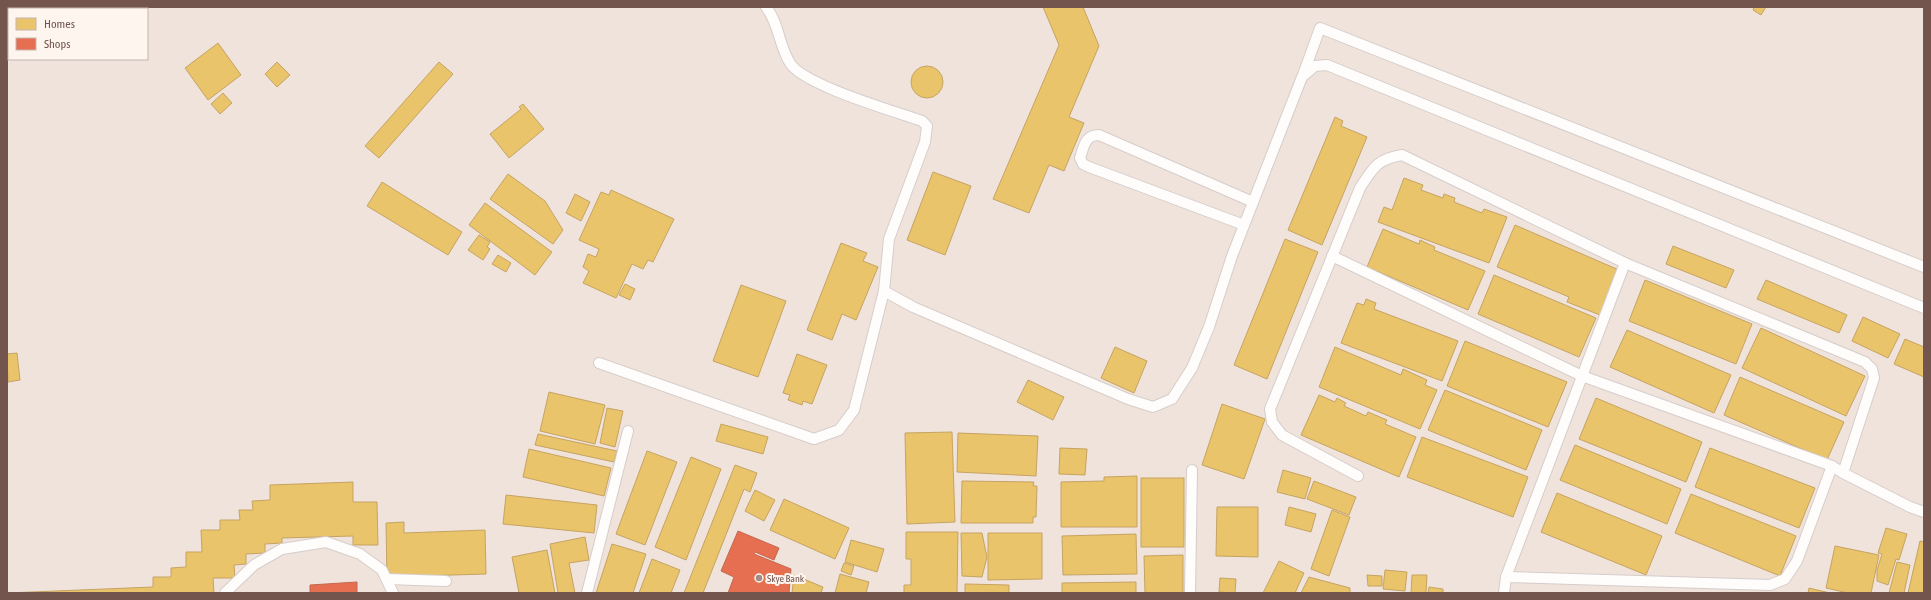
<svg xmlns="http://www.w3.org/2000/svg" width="1931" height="600" font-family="'Asap Condensed',sans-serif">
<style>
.residential{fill:#efe3db;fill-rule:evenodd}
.homes{fill:#e9c46a;stroke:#c6a362}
.shops{fill:#e76f51;stroke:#c46750}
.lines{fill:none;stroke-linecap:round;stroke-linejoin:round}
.service-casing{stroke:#d6cdca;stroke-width:12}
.service{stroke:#fefdfc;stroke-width:10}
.poi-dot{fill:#a18c86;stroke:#fef5ef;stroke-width:1.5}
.labels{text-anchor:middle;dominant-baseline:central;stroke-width:4;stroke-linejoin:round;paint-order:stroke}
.poi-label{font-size:10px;fill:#73554e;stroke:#fef5ef;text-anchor:start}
</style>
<rect width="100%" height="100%" fill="#f7f2ed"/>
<path class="residential" d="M7,7H1924V593H7ZM9,9H147V59H9Z"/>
<g class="homes">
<polygon points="1043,7 1083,7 1099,46 1069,117 1084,123 1064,171 1049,165 1029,213 993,199 1059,45"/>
<polygon points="1754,7 1766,7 1761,15 1753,10"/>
<polygon points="218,43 241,75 208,100 185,68"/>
<polygon points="277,62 290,75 277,87 265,74"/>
<polygon points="439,62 453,74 379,158 365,146"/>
<circle cx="927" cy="82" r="16"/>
<polygon points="223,93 232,103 220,114 211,104"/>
<polygon points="523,104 544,129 509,158 490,134 521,109 519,107"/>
<polygon points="1335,117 1343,121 1341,126 1367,137 1322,245 1288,230"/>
<polygon points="933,172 971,186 945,255 907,240"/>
<polygon points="508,174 545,201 563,230 553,244 490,199"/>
<polygon points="1404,178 1423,185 1421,190 1443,198 1444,194 1455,198 1454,202 1482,213 1484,209 1507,217 1489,263 1378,222 1384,207 1392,210"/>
<polygon points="382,182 462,232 448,255 367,206"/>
<polygon points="611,190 674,219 653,262 648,260 643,269 632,264 616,298 583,283 589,271 583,267 588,254 596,257 599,249 579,240 601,192 609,195"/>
<polygon points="575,194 590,202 581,221 566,213"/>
<polygon points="485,203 552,252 535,275 469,225"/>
<polygon points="1515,225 1619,270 1600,315 1567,302 1569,297 1497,267"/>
<polygon points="1383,229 1419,244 1420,240 1435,247 1434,250 1485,271 1468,310 1367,267"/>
<polygon points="479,235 490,242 487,247 490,249 483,260 468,250"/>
<polygon points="1285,239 1318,252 1267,379 1234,365"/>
<polygon points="841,243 867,253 863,261 878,267 856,320 842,314 832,340 807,330"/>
<polygon points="1673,246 1734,270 1726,288 1666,264"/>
<polygon points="498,255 511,263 506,272 492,264"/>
<polygon points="1494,275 1596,318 1579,357 1478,314"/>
<polygon points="1645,280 1752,324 1736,364 1629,321"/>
<polygon points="1766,280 1847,315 1839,333 1757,299"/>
<polygon points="625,284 635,289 630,300 619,295"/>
<polygon points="741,285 786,301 758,377 713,361"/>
<polygon points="1366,299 1376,303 1374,309 1458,341 1442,381 1341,343 1357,303 1364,305"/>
<polygon points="1863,317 1900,334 1888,358 1852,341"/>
<polygon points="1761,328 1865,376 1846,416 1742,368"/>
<polygon points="1627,330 1731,375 1714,413 1610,367"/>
<polygon points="1905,339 1924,347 1924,377 1894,364"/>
<polygon points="1465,341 1567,382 1548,427 1447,386"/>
<polygon points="1115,347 1147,361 1134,393 1101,378"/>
<polygon points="1335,347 1401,375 1403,369 1427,380 1425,385 1437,390 1420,429 1319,387"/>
<polygon points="17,353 20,380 8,382 7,354"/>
<polygon points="797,354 827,365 812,404 803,401 802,405 788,400 790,395 783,393"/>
<polygon points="1740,377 1844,422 1827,460 1724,415"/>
<polygon points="1028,380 1064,397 1053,420 1017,402"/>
<polygon points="1445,390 1542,430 1526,470 1428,430"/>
<polygon points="549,392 605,405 595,444 540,431"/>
<polygon points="1319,395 1335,402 1337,398 1346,403 1344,406 1366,416 1368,412 1387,420 1385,424 1416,437 1399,477 1301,435"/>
<polygon points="1596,398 1702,442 1686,482 1579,439"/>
<polygon points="1222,404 1265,419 1244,479 1202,465"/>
<polygon points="607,408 623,411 615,447 600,443"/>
<polygon points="721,424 768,437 763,454 716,441"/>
<polygon points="952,432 955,522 907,524 905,433"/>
<polygon points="958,433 1038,436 1036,476 957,472"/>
<polygon points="538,434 617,451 614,462 535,445"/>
<polygon points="1422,437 1528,477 1513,517 1407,477"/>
<polygon points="1575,445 1681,489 1667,524 1560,480"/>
<polygon points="1060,448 1087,449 1085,475 1059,474"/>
<polygon points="1710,448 1815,488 1799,528 1695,487"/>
<polygon points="529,449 611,468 604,496 523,477"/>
<polygon points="647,451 677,462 645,545 616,534"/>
<polygon points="691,457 721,469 686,560 655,547"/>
<polygon points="735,465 757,473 750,492 744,489 703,593 684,593"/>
<polygon points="1283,470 1311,478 1305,499 1277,492"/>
<polygon points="1137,476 1137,527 1061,527 1061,482 1104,481 1104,477"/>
<rect x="1141" y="478" width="43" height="69"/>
<polygon points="962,481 1034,482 1033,486 1037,486 1036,517 1033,517 1033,523 961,523"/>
<polygon points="1314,481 1356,497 1349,515 1307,499"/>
<polygon points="353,482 353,502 377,502 378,545 353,545 353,536 282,538 282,543 265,544 265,553 246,554 246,564 234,565 235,578 213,578 214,593 7,593 153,587 153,577 171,577 171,568 186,567 186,552 202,552 201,530 220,530 220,520 240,520 239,510 253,510 252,501 270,500 270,485"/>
<polygon points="755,490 775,500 764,521 745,511"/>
<polygon points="1557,493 1662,536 1646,575 1541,532"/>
<polygon points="1691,494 1796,536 1780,576 1675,533"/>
<polygon points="506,495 597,505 594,533 503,524"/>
<polygon points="784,499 849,528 835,559 770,530"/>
<polygon points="1217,507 1258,507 1258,557 1216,556"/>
<polygon points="1289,507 1316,514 1311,532 1285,525"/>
<polygon points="1332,510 1350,517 1329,576 1311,569"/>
<polygon points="404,522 404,533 485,530 486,574 387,577 386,523"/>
<polygon points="1886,528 1907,534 1899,560 1896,559 1888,585 1877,581 1877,570 1882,554 1878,553"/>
<polygon points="906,532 958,532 957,593 904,593 904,585 911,585 911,559 906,559"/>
<polygon points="961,533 982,533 987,557 982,577 962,576"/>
<polygon points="988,533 1042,533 1042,579 988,580"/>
<polygon points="1136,534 1137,574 1063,575 1062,536"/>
<polygon points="585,537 589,560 569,563 575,593 558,593 550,544"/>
<polygon points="851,540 884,549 877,572 845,562"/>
<polygon points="1920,541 1924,542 1924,593 1908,593"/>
<polygon points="612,544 646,554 633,593 596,593"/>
<polygon points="1835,546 1879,555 1871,593 1848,593 1826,588"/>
<polygon points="547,550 555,593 519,593 512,557"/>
<polygon points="1183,555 1183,593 1145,593 1144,556"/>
<polygon points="652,559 680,570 671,593 639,593"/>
<polygon points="1279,561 1304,573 1295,593 1263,593"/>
<polygon points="1897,562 1910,565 1904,593 1889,593"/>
<polygon points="844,563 854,566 851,575 841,571"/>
<polygon points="1385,570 1407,572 1405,591 1383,589"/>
<polygon points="840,574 869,582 866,593 835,593"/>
<polygon points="794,575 823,587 821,593 792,593"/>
<polygon points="1367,575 1382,576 1382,586 1368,586"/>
<polygon points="1412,575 1427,575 1426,593 1411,593"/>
<polygon points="1309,577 1350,588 1350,593 1301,593"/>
<polygon points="1220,578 1236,579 1235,593 1219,592"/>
<polygon points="1136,582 1136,593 1062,593 1062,583"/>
<polygon points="965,584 1009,585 1009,593 965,593"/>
<polygon points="1429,587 1443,589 1443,593 1428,593"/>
<polygon points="1809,588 1830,593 1808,593"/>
</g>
<g class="shops">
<polygon points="738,531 779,548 774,560 755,552 754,554 791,569 789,593 728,593 734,577 721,571"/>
<polygon points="357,582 357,593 310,593 310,585"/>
</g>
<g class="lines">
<g class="service-casing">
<g id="service">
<path d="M766,7C779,23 779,46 790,63C803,85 894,111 922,121L927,126L925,142L889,239L884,291"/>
<polyline points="1303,75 1320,28 1924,267"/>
<path d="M1244,225L1089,167L1083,164L1080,158C1084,146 1085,135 1099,135L1253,202"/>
<polyline points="1332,256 1582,376 1832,466 1843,473"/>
<polyline points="599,363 814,439 839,430 854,410 884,291 913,307 1128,399 1153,407 1172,399 1192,368 1209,327 1232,256 1302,77 1315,66 1327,65 1924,308"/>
<path d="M1358,476L1282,435L1272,422L1270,409L1360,188C1373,168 1377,159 1402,155L1625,263"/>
<polyline points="1506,577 1770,585 1785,579 1797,561 1832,466"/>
<polyline points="387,579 446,581"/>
<polyline points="225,593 254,565 282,549 326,542 360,554 382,570 393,593"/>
<polyline points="587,593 628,431"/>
<polyline points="1190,593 1192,470"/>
<polyline points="1504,593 1506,577 1625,263 1865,362 1872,369 1874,378 1843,473 1910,507 1924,512"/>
</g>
</g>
<use href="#service" class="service"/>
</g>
<circle class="poi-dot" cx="759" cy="578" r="4"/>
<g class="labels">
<g class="poi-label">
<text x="767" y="578">Skye Bank</text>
</g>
</g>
<rect width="1931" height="600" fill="none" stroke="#73554e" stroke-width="16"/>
<rect x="8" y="8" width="140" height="52" fill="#fef5ef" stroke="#c6b5af"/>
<rect x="16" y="18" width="20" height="12" fill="#e9c46a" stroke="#c6b5af"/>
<text x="44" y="28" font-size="12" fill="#73554e">Homes</text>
<rect x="16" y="38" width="20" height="12" fill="#e76f51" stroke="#c6b5af"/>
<text x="44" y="48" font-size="12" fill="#73554e">Shops</text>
</svg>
